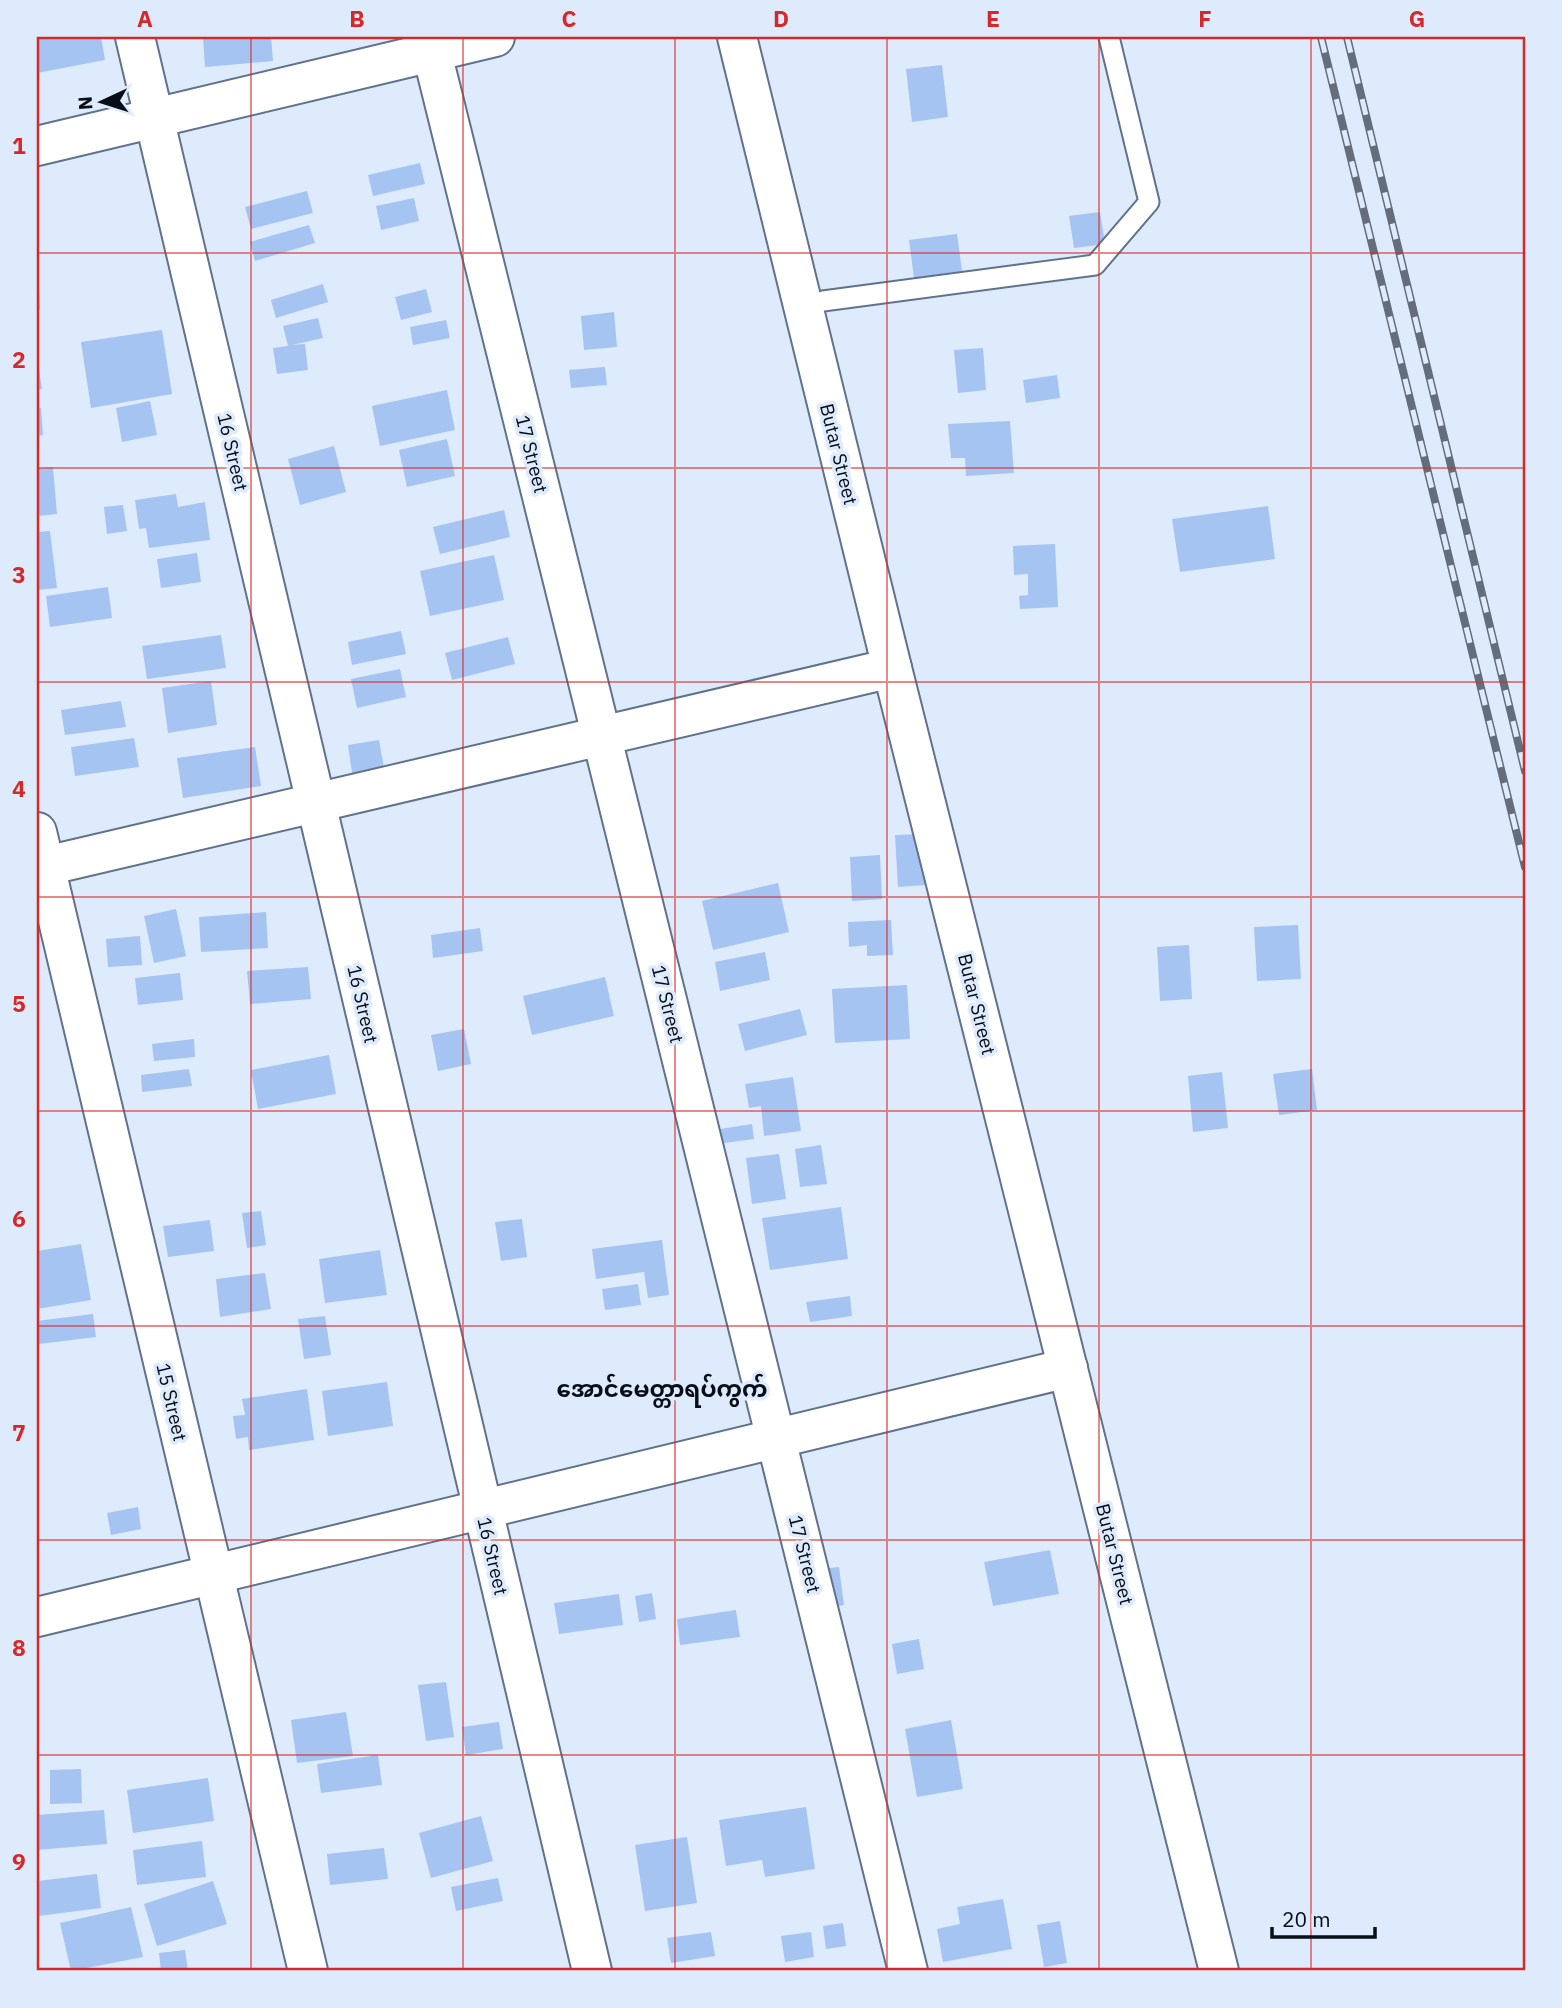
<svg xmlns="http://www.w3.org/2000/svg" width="1562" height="2008" font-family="'IBM Plex Sans','Noto Sans Myanmar',sans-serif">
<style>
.building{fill:#a5c4f1}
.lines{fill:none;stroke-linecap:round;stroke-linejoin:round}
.lane-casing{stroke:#60728c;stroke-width:23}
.street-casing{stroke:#60728c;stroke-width:42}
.lane{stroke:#fff;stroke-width:19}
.street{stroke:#fff;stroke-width:38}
.rail-casing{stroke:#646d7b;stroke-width:8}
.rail{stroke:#deebfd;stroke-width:5;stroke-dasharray:16;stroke-linecap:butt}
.grid{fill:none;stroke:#d62828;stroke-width:2;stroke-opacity:0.55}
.labels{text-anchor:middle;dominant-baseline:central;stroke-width:7;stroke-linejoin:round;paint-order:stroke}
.street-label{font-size:19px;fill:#080e18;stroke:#deebfd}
.quarter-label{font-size:23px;font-weight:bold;fill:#080e18;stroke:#deebfd}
.neatline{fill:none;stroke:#d62828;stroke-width:2.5}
.grid-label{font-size:23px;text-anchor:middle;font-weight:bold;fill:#d62828}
</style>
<rect width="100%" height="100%" fill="#deebfd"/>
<g class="building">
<polygon points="37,37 101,37 105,60 37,73"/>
<polygon points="203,37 271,37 273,61 205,67"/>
<polygon points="942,65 948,117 912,122 906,69"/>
<polygon points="420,163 425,184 373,196 368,175"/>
<polygon points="307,191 313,213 251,229 245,207"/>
<polygon points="414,198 419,221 381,230 376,206"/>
<polygon points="1100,212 1105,244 1074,248 1069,216"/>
<polygon points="309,225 315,243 255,261 250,242"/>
<polygon points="957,234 962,271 914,278 909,240"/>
<polygon points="323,284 328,302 276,318 271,300"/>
<polygon points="37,288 39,288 40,309 37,309"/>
<polygon points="426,289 432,312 401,320 395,297"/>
<polygon points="614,312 617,347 584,350 581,316"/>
<polygon points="318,318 323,338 292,345 305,344 308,370 277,374 273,348 288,346 283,326"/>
<polygon points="446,320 450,338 413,345 410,327"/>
<polygon points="162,330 172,394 91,408 81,342"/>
<polygon points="983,348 986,390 958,393 954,350"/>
<polygon points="38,363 42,389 37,390 37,364"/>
<polygon points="605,367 607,385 571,388 569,370"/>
<polygon points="1057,375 1060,398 1026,403 1023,380"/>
<polygon points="447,390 455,430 380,446 372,406"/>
<polygon points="150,401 157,435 122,442 116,408"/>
<polygon points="37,408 41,408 43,435 37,436"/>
<polygon points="1010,421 1014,473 966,476 965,458 951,458 948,424"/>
<polygon points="447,439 455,476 407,487 399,450"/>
<polygon points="334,446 346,492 300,505 288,459"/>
<polygon points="53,467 57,514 37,516 37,468"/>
<polygon points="176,494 178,507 205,502 210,540 149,548 146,528 139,529 135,500"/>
<polygon points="123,505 127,531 107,534 104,507"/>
<polygon points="1268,506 1275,559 1180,572 1172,519"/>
<polygon points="504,510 510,537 440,554 433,527"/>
<polygon points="50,531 57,588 37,590 37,532"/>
<polygon points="1055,544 1058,607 1020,609 1019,596 1028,595 1028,574 1014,575 1013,546"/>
<polygon points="197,553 201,582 161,588 157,559"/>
<polygon points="494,555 504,600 430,616 420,571"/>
<polygon points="108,587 112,618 50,627 46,596"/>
<polygon points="401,631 406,654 352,665 348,642"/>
<polygon points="221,635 226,668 147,679 142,646"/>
<polygon points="508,637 515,664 452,680 445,653"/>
<polygon points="400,669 406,697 357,708 351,679"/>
<polygon points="211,681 217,725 168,733 162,688"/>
<polygon points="121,701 126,727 65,735 61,710"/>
<polygon points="134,738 139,767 75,776 71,747"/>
<polygon points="379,740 384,768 352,773 348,745"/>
<polygon points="255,747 261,786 183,798 177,758"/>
<polygon points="924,834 926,885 898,887 895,835"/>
<polygon points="880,855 882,899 852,901 850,857"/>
<polygon points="778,883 789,932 713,950 702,901"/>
<polygon points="176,909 186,956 154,963 144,916"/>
<polygon points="266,912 268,948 201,952 199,917"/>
<polygon points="891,920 893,955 867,956 867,945 849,947 848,922"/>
<polygon points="1298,925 1301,979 1257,981 1254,927"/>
<polygon points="480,928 483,951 433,958 431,935"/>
<polygon points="140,936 142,965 108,967 106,939"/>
<polygon points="1189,945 1192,999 1160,1001 1157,947"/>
<polygon points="765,952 770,980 720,991 715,962"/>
<polygon points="308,967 311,999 250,1004 247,971"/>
<polygon points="180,973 183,1000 138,1005 135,978"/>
<polygon points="605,977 614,1016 532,1035 523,996"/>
<polygon points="907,985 910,1039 835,1043 832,989"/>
<polygon points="800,1009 807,1035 745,1051 738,1024"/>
<polygon points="464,1029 471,1064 438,1071 431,1035"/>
<polygon points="194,1039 195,1057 154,1061 152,1044"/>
<polygon points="329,1055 336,1094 258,1109 251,1070"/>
<polygon points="189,1069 192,1086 142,1092 141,1075"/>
<polygon points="1312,1069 1317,1110 1279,1115 1273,1074"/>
<polygon points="1222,1072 1228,1128 1193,1132 1188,1076"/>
<polygon points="793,1077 801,1131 764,1136 761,1106 749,1108 745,1084"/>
<polygon points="752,1124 754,1139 717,1144 714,1130"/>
<polygon points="821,1145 827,1184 800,1187 795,1149"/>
<polygon points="779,1154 786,1199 752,1204 746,1158"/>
<polygon points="841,1207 848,1259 770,1270 762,1218"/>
<polygon points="261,1211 266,1245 247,1248 242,1213"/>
<polygon points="522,1219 527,1257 501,1261 495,1222"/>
<polygon points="210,1220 214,1251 168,1257 163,1226"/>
<polygon points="662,1240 669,1295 648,1298 644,1272 596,1279 592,1249"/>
<polygon points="81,1244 91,1300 37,1309 37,1251"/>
<polygon points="380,1250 387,1295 325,1303 319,1259"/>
<polygon points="265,1273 271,1309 220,1317 216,1279"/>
<polygon points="638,1284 641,1305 605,1310 602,1289"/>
<polygon points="850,1296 852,1316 810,1322 806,1302"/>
<polygon points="93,1314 96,1337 39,1344 37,1321"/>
<polygon points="325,1316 331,1355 304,1359 298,1319"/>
<polygon points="387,1382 393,1426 328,1436 322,1391"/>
<polygon points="307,1389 314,1440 249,1450 248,1437 236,1439 233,1416 245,1415 242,1399"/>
<polygon points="138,1507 141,1529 111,1535 107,1513"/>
<polygon points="1050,1550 1059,1594 993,1606 984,1562"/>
<polygon points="839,1567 844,1605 827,1608 821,1569"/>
<polygon points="652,1593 656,1619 639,1622 635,1596"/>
<polygon points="619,1594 623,1625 559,1634 554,1603"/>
<polygon points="736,1610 740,1637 680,1645 677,1619"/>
<polygon points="919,1639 924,1669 897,1674 892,1644"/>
<polygon points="446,1682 454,1737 426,1741 418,1685"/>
<polygon points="346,1712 353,1756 297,1763 291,1720"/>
<polygon points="951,1720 963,1789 917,1797 905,1729"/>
<polygon points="499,1722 503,1749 466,1755 462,1727"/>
<polygon points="378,1755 382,1785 321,1793 317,1764"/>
<polygon points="81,1769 82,1803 50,1804 50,1770"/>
<polygon points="208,1778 214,1821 133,1833 127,1790"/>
<polygon points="806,1807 815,1869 765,1877 762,1860 726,1866 719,1820"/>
<polygon points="104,1810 107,1844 37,1850 37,1815"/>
<polygon points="481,1816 493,1861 431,1878 419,1833"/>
<polygon points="687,1837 697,1903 645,1911 635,1845"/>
<polygon points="202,1841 206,1877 137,1885 133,1850"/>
<polygon points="384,1848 388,1879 330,1885 327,1854"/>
<polygon points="97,1874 101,1908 38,1916 37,1881"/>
<polygon points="498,1878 503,1901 456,1911 451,1887"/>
<polygon points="213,1881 227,1924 157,1946 144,1904"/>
<polygon points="1003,1899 1012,1949 943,1962 937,1929 960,1924 957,1907"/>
<polygon points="131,1907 143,1957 71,1971 60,1923"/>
<polygon points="1060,1921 1067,1963 1044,1967 1037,1925"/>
<polygon points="843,1923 846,1946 826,1949 823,1926"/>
<polygon points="711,1932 715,1956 671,1963 667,1938"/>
<polygon points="811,1932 814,1957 785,1962 781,1936"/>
<polygon points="185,1950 188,1971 161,1971 159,1953"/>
</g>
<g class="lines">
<g class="lane-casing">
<polyline id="lane" points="823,301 1095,265 1149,202 1109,37"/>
</g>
<g class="street-casing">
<g id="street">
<polyline points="135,37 592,1971"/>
<polyline points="428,37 908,1971"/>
<polyline points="737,37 892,668 1219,1971"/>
<polyline points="37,146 495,37"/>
<polyline points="37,832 308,1971"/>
<polyline points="37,868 892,668"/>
<polyline points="37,1617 1068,1368"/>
</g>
</g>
<use href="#lane" class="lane"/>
<use href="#street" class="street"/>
<g class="rail-casing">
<g id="rail">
<polyline points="1321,37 1525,867"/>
<polyline points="1347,37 1525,771"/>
</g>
</g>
<use href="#rail" class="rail"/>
</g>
<path class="grid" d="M251,37V1971M463,37V1971M675,37V1971M887,37V1971M1099,37V1971M1311,37V1971M37,253H1525M37,468H1525M37,682H1525M37,897H1525M37,1111H1525M37,1326H1525M37,1540H1525M37,1755H1525"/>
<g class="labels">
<g class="street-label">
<text transform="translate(233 452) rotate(77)">16 Street</text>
<text transform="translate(532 454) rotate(76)">17 Street</text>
<text transform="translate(839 454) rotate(76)">Butar Street</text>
<text transform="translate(363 1004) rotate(77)">16 Street</text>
<text transform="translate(668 1004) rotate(76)">17 Street</text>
<text transform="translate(977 1004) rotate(76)">Butar Street</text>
<text transform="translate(172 1402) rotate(77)">15 Street</text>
<text transform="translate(805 1554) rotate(76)">17 Street</text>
<text transform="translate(1115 1554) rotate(76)">Butar Street</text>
<text transform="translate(493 1556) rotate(77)">16 Street</text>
</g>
<g class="quarter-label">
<text x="662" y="1388">အောင်မေတ္တာရပ်ကွက်</text>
</g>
</g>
<rect width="1562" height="2008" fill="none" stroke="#deebfd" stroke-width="77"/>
<g transform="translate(102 102) rotate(266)" stroke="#deebfd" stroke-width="5" paint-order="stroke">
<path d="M0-5L12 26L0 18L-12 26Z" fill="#080e18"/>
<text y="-10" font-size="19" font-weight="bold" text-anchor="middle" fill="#080e18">N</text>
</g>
<path d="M1272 1927v10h103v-10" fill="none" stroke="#080e18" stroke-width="3.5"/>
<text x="1282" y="1927" font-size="21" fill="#080e18" stroke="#deebfd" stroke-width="5" paint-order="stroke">20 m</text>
<rect x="38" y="38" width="1486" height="1931" class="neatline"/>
<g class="grid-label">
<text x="145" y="27">A</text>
<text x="357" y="27">B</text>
<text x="569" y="27">C</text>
<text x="781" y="27">D</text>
<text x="993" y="27">E</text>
<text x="1205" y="27">F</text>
<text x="1417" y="27">G</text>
<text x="19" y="154">1</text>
<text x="19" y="368">2</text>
<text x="19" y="583">3</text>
<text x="19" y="797">4</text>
<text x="19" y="1012">5</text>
<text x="19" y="1227">6</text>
<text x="19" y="1441">7</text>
<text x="19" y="1656">8</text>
<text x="19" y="1870">9</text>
</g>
</svg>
